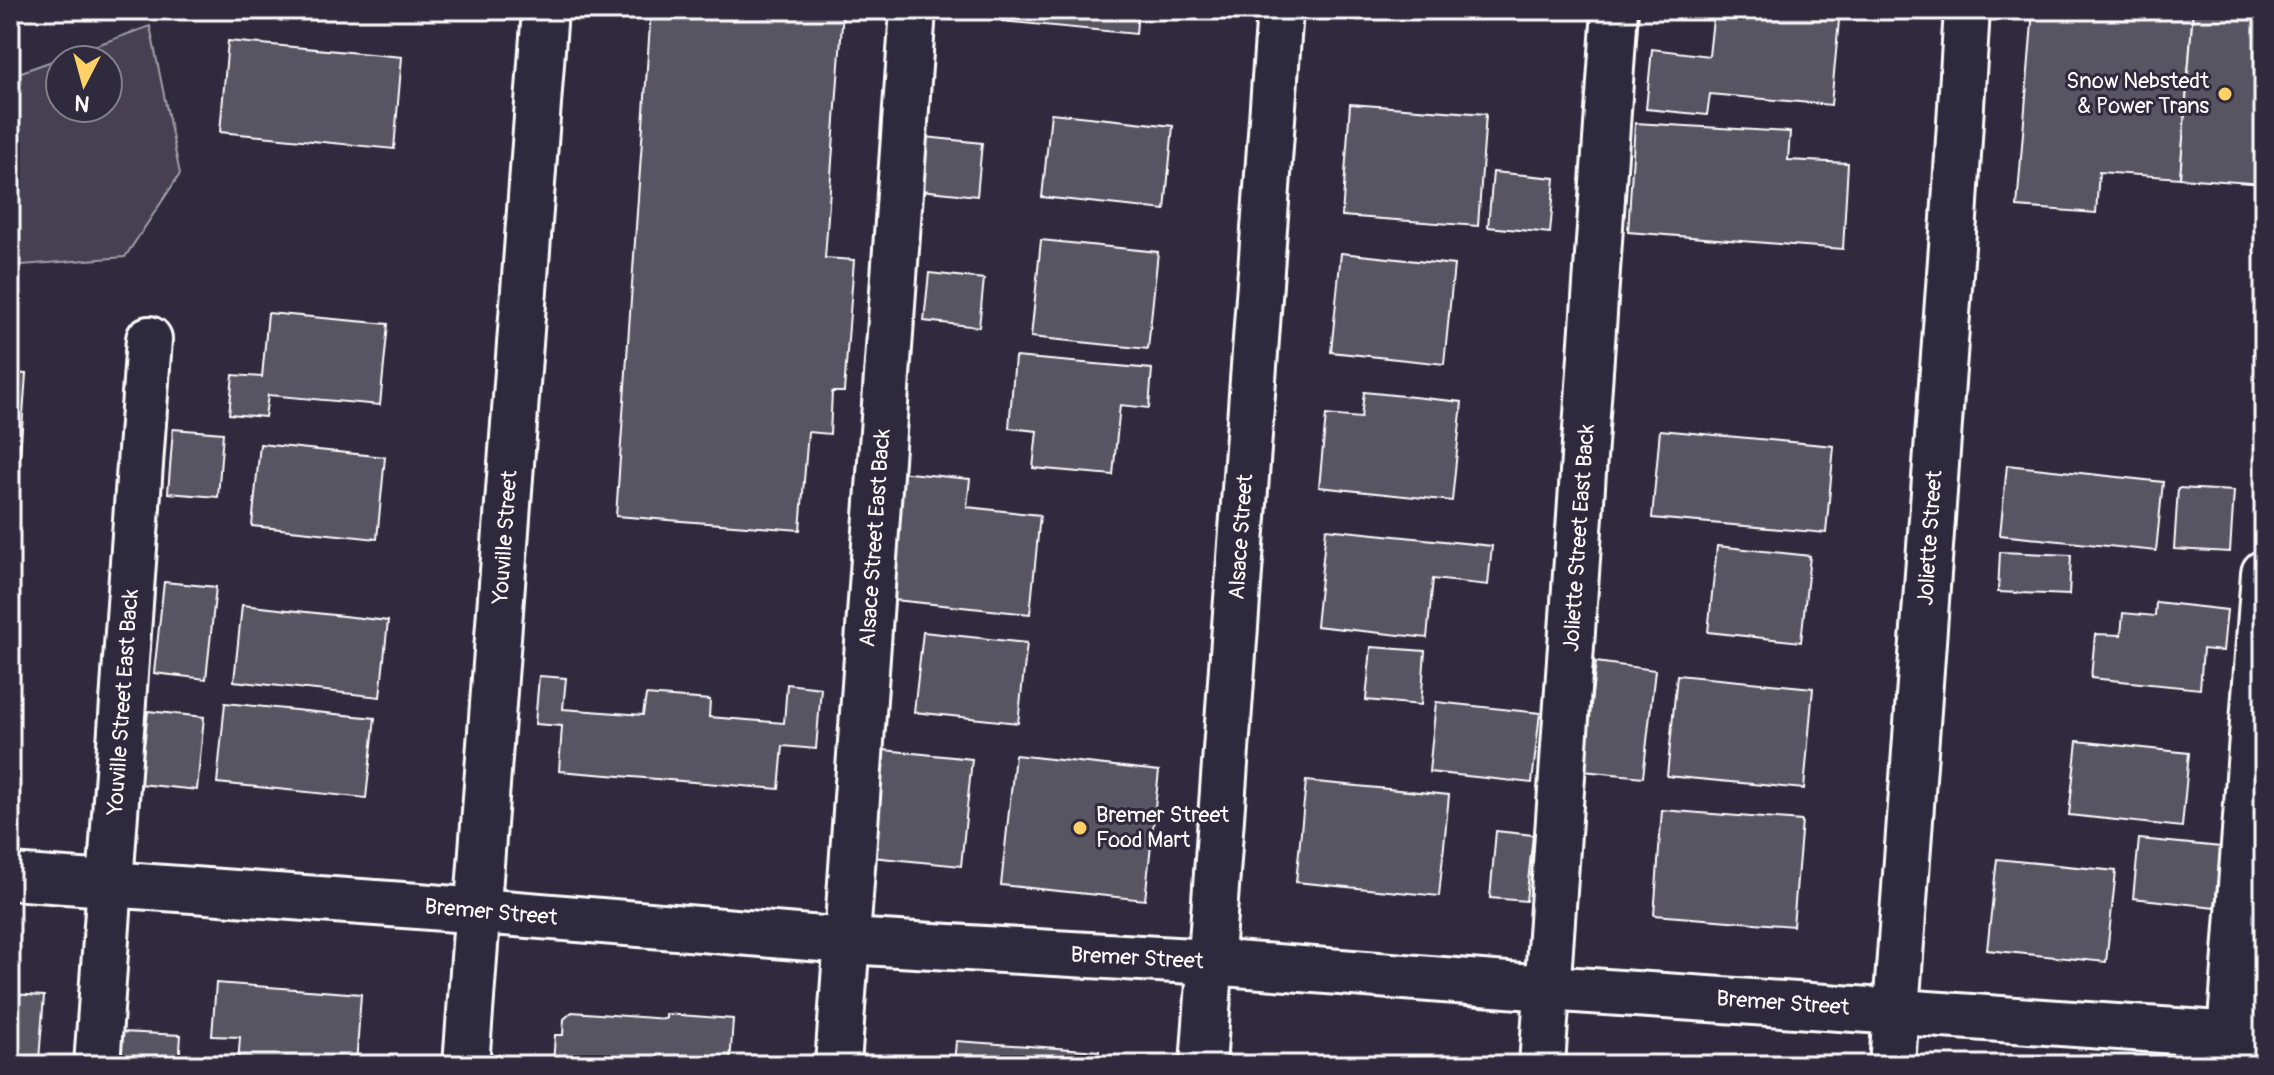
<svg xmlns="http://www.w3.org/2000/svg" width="2274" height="1075" font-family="Pangolin,sans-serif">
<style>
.green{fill:#464152;stroke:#a2a0a8;stroke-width:2;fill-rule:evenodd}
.building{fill:#595564;stroke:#fff;stroke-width:2}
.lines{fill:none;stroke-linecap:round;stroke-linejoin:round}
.minor-casing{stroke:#fff;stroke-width:50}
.minor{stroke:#2f2a3d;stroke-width:44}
.poi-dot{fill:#ffd166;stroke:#2f2a3d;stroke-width:3}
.labels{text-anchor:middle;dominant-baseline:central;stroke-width:6;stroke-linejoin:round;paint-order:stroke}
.poi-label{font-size:22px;fill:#fff;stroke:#2f2a3d;text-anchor:end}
.street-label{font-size:22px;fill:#fff;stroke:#2f2a3d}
</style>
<rect width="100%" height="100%" fill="#2f2a3d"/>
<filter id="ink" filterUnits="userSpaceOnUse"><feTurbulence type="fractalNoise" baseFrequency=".0125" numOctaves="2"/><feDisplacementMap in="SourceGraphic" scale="16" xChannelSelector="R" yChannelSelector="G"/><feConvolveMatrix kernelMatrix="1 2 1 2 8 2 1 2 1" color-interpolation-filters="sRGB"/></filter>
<g filter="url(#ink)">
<path class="green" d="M150,26L180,174L125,257L10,266V76ZM60,60H108V108H60Z"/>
<g class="building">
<polygon points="651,10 843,10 825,258 854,260 844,392 832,392 830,434 808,432 800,530 616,516"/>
<polygon points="1003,10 1138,10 1136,34 1002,21"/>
<polygon points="1714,10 1840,10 1831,105 1710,94 1707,115 1646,109 1652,49 1709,56"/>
<polygon points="2033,10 2193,10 2180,178 2099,172 2096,213 2017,207"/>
<polygon points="2193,10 2264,10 2264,184 2180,178"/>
<polygon points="228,41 402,57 394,149 220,132"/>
<polygon points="1350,104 1486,114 1478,226 1342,216"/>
<polygon points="1051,113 1173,126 1165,210 1042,197"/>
<polygon points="1635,123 1790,132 1788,160 1848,163 1843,249 1628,232"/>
<polygon points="925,137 982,143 977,196 920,190"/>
<polygon points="1493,172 1555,178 1550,233 1488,227"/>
<polygon points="1041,240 1158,252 1148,349 1031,337"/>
<polygon points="1341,253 1454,265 1444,364 1331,352"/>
<polygon points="929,273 984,279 979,327 924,321"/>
<polygon points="268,313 388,324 380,405 268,395 265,417 229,414 233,375 262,377"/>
<polygon points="1015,357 1152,369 1149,408 1120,405 1113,475 1033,468 1037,431 1009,428"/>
<polygon points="10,373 26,374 20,456 10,455"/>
<polygon points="1364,392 1462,402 1452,501 1319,487 1326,415 1361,418"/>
<polygon points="173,429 223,433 218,497 168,493"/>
<polygon points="1660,430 1834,446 1826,533 1652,518"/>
<polygon points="260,444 385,457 377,539 252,526"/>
<polygon points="2007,465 2163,482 2156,551 2000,535"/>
<polygon points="898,472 970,479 967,507 1040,515 1030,614 885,599"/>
<polygon points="2178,488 2234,491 2230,552 2174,549"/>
<polygon points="1326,529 1492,546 1488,585 1433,579 1427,638 1316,626"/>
<polygon points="1717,546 1810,556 1801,642 1708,632"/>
<polygon points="2000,552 2071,555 2069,595 1998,592"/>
<polygon points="164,582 216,587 206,679 154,673"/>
<polygon points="2156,602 2227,610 2223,651 2203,649 2200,689 2091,678 2095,634 2121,635 2123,613 2155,616"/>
<polygon points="242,605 388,621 380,697 234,681"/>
<polygon points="923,632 1027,643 1018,723 914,712"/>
<polygon points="1371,647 1425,651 1421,705 1366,700"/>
<polygon points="1596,662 1655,670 1643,777 1583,771"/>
<polygon points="1677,675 1813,688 1804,789 1667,776"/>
<polygon points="539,676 566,678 563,709 643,715 646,695 710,700 709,717 784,723 787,684 821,688 816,749 783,746 779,789 559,771 562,726 535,724"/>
<polygon points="1436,702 1540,713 1532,783 1429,772"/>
<polygon points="225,703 375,718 366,798 217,783"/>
<polygon points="148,711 204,717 197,790 140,784"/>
<polygon points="2077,741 2189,753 2182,827 2069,815"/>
<polygon points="874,749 972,759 961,866 862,856"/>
<polygon points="1015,755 1159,771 1145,900 1001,885"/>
<polygon points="1306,781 1449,795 1439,896 1296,882"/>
<polygon points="1662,810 1802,821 1793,926 1654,915"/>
<polygon points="1496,831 1533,835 1526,901 1490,898"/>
<polygon points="2139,839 2221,847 2215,907 2133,898"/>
<polygon points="1997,859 2116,871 2106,962 1987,950"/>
<polygon points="216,983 361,994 356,1065 238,1065 240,1037 212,1036"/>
<polygon points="10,994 44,996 39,1060 10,1058"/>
<polygon points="572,1012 666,1019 666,1014 733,1019 730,1065 553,1065 555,1035 563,1035 564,1019"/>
<polygon points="121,1032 181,1035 179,1065 120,1065"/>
<polygon points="956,1041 1099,1051 1098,1065 954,1065"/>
<polygon points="1458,1055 1518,1062 1518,1065 1457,1065"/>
</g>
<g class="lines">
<g class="minor-casing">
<g id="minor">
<polyline points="10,877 418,906 847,941 1210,962 1547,988 2264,1037"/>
<polyline points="2228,1063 2264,573"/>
<polyline points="97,1065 149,339"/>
<polyline points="466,1065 545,10"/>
<polyline points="838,1065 913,10"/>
<polyline points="1203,1065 1280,10"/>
<polyline points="1542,1065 1615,10"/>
<polyline points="1892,1065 1954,219 1967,10"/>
</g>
</g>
<use href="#minor" class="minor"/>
</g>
</g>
<g class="poi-dot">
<circle cx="2225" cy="94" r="8"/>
<circle cx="1080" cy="828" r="8"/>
</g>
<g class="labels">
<g class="poi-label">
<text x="2209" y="81">Snow Nebstedt<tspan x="2209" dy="25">&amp; Power Trans</tspan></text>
<text x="1096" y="815" text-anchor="start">Bremer Street<tspan x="1096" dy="25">Food Mart</tspan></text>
</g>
<g class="street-label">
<text transform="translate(505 537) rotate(-86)">Youville Street</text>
<text transform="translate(1241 537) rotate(-86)">Alsace Street</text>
<text transform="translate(875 538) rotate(-86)">Alsace Street East Back</text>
<text transform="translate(1579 538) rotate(-86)">Joliette Street East Back</text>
<text transform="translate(1930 538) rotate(-86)">Joliette Street</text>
<text transform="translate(123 702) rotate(-86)">Youville Street East Back</text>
<text transform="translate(491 912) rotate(5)">Bremer Street</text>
<text transform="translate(1137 958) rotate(3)">Bremer Street</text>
<text transform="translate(1783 1003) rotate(4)">Bremer Street</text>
</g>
</g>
<rect width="2274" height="1075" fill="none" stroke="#2f2a3d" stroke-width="40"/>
<rect x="20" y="20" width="2234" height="1035" fill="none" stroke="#fff" stroke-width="3" filter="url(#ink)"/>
<g transform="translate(84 84) rotate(186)"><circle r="38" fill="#2f2a3d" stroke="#827f8b" stroke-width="2"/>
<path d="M0-6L14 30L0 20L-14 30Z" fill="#ffd166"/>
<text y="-12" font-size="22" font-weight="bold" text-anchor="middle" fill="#ffffff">N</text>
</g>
</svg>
